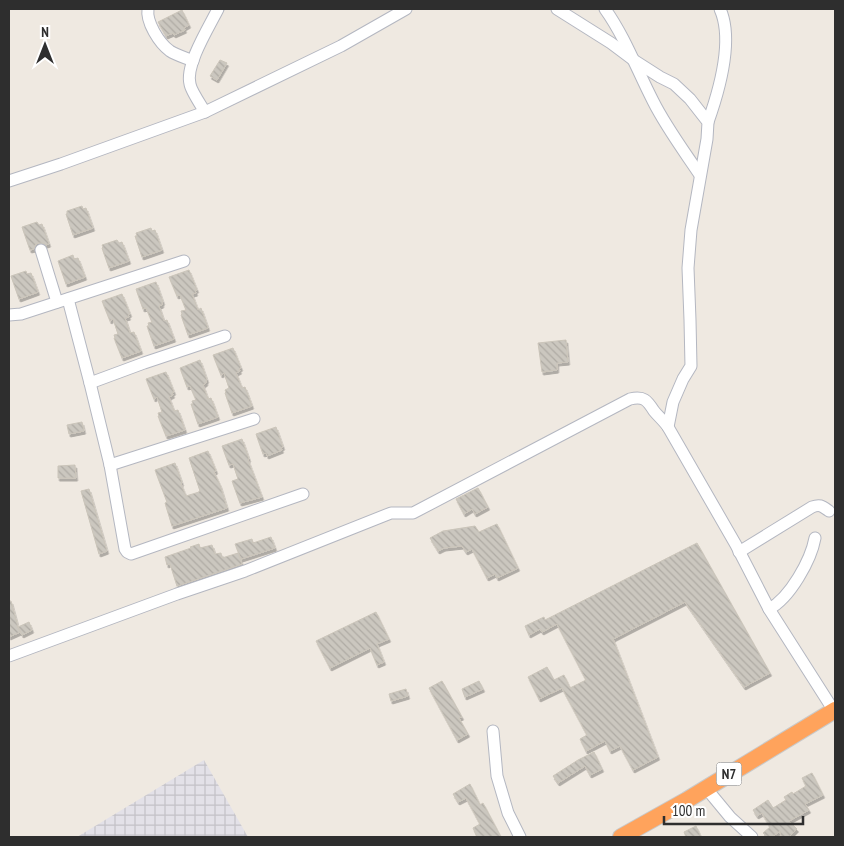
<svg xmlns="http://www.w3.org/2000/svg" width="844" height="846" font-family="'PT Sans Narrow',sans-serif">
<style>
.industrial{fill:url(#industrial-grid)}
.building{fill:url(#building-back-hatch);stroke:#cbc5ba;filter:url(#shadow)}
.lines{fill:none;stroke-linecap:round;stroke-linejoin:round}
.minor-casing{stroke:#b4b7c1;stroke-width:13}
.highway-casing{stroke:#c9c9c9;stroke-width:18}
.minor{stroke:#fff;stroke-width:11}
.highway{stroke:#ffa35c;stroke-width:16}
.labels{text-anchor:middle;dominant-baseline:central;stroke-width:4.5;stroke-linejoin:round;paint-order:stroke}
.shield{fill:#fff;stroke:#6d6d6d;stroke-width:1}
.shield-label{font-size:14px;font-weight:bold;fill:#2e2e2e}
</style>
<defs>
<pattern id="industrial-grid" width="8" height="8" patternUnits="userSpaceOnUse" patternTransform="scale(1.25)"><rect width="8" height="8" fill="#e3e1e8"/><path d="M0 4h8M4 0v8" fill="none" stroke="#c3c1c7"/></pattern>
<pattern id="building-back-hatch" width="6" height="6" patternUnits="userSpaceOnUse" patternTransform="scale(1.25)"><rect width="6" height="6" fill="#cbc7bf"/><path d="M-1 5l2 2M0 0l6 6M5-1l2 2" fill="none" stroke="#afaba4"/></pattern>
<filter id="shadow"><feDropShadow dx="1.5" dy="3" stdDeviation="0" flood-color="#0004"/></filter>
</defs>
<rect width="100%" height="100%" fill="#efe9e1"/>
<polygon class="industrial" points="204,760 248,837 77,837"/>
<g class="building">
<polygon points="182,10 189,25 184,28 185,30 174,35 173,33 166,36 158,22"/>
<polygon points="220,60 227,63 217,80 210,76"/>
<polygon points="82,206 83,209 86,208 93,228 73,235 66,214 67,214 67,211"/>
<polygon points="37,222 39,225 42,224 49,244 46,245 42,243 38,243 35,245 34,249 30,250 22,227"/>
<polygon points="151,228 152,231 155,230 162,250 142,257 135,236 137,236 136,233"/>
<polygon points="117,240 119,243 122,242 129,261 109,268 102,248 103,247 102,245"/>
<polygon points="73,255 74,259 78,258 85,277 66,284 58,261"/>
<polygon points="189,270 197,290 195,290 196,293 192,294 198,310 201,308 208,328 188,335 181,315 182,314 181,311 186,310 180,295 177,296 169,277"/>
<polygon points="26,271 27,274 31,273 38,292 19,299 11,276"/>
<polygon points="156,282 163,302 162,303 162,305 159,306 164,321 167,320 174,339 154,346 147,326 149,326 148,323 152,322 146,308 143,309 136,289"/>
<polygon points="122,294 130,314 128,315 129,317 125,318 130,333 134,332 141,351 122,358 114,338 115,338 114,335 118,334 113,319 110,321 102,301"/>
<polygon points="566,340 568,362 557,363 557,370 542,372 538,343"/>
<polygon points="233,348 241,368 239,369 240,371 236,373 242,388 245,387 252,406 232,413 225,393 226,392 225,390 229,388 224,373 221,375 213,355"/>
<polygon points="200,360 207,380 206,381 206,383 203,385 208,399 211,398 218,417 198,424 191,404 193,404 192,401 196,400 190,386 187,387 180,368"/>
<polygon points="166,372 174,392 172,393 173,395 169,397 174,411 178,410 185,430 166,436 158,416 159,416 158,413 162,412 157,397 154,399 146,379"/>
<polygon points="82,422 84,431 69,434 67,425"/>
<polygon points="276,427 283,447 281,448 282,450 267,456 266,453 263,454 256,434"/>
<polygon points="242,439 249,459 248,460 262,497 240,503 232,481 238,479 233,464 229,465 222,446"/>
<polygon points="208,451 216,471 214,472 220,485 227,508 172,526 165,503 167,502 155,470 175,463 182,483 181,484 186,496 199,492 199,491 200,491 189,458"/>
<polygon points="75,465 76,478 58,478 58,466"/>
<polygon points="478,488 488,507 475,514 472,509 464,514 456,499"/>
<polygon points="89,489 107,551 99,554 81,491"/>
<polygon points="497,524 518,568 497,578 495,574 487,578 472,549 466,552 462,546 444,548 438,551 430,538 443,531 475,526 479,532"/>
<polygon points="271,537 275,548 241,559 235,544 252,539 253,543"/>
<polygon points="697,543 770,673 744,687 685,602 613,639 658,757 633,770 620,746 610,751 605,741 586,751 580,739 587,735 562,688 539,699 528,677 547,667 554,680 564,675 570,688 586,680 557,624 542,632 540,629 529,635 525,626 544,617 545,620"/>
<polygon points="199,544 200,548 212,545 215,554 221,553 222,558 238,553 242,564 177,586 170,564 167,565 165,557 191,548 190,547"/>
<polygon points="9,601 11,601 18,627 29,622 32,630 22,635 18,627 20,632 9,637"/>
<polygon points="376,612 389,639 377,644 384,662 377,665 370,648 330,668 316,641"/>
<polygon points="442,681 462,717 459,718 468,734 457,740 429,688"/>
<polygon points="479,681 483,689 465,697 462,689"/>
<polygon points="406,689 408,696 391,701 389,694"/>
<polygon points="594,752 602,769 590,775 585,766 558,783 553,776 578,760"/>
<polygon points="812,773 823,795 805,804 809,810 789,821 797,829 789,837 781,837 780,831 772,837 767,837 763,833 770,827 762,813 757,816 753,810 768,800 773,808 786,800 784,797 792,792 793,794 806,786 802,778"/>
<polygon points="470,784 480,805 483,803 501,837 477,837 473,828 480,824 466,798 458,802 453,794"/>
<polygon points="696,826 701,837 686,837 684,832"/>
</g>
<g class="lines">
<g class="minor-casing">
<g id="minor">
<path d="M148,9C146,22 159,43 170,51C176,55 186,58 193,61"/>
<polyline points="557,9 611,43 635,61 660,77 674,84 690,99 708,122 707,139 691,230 688,268 690,320 691,366 683,379 673,402 668,427"/>
<path d="M605,9C625,37 637,70 653,101C666,127 684,151 700,175"/>
<path d="M205,112C201,105 191,91 190,84C185,65 209,27 218,9"/>
<path d="M708,122C719,91 734,40 720,9"/>
<polyline points="9,181 61,164 205,112 341,46 406,9"/>
<polyline points="41,250 57,302"/>
<polyline points="68,299 90,383 110,465 125,549 127,552 131,554 303,494"/>
<polyline points="9,315 21,314 184,261"/>
<polyline points="90,383 144,363 225,336"/>
<polyline points="110,465 254,419"/>
<path d="M739,552L812,507C820,504 822,506 829,511"/>
<path d="M769,609C790,598 811,560 815,538"/>
<path d="M9,656L177,594L245,571L391,513H413L630,399C644,396 647,400 654,411C658,416 664,421 668,427L736,545L769,609L834,711"/>
<polyline points="493,731 497,776 508,813 520,837"/>
<polyline points="706,788 730,817 752,837"/>
</g>
</g>
<g class="highway-casing">
<polyline id="highway" points="621,837 687,800 835,710"/>
</g>
<use href="#minor" class="minor"/>
<use href="#highway" class="highway"/>
</g>
<g class="labels">
<rect class="shield" x="716.5" y="762.5" width="25" height="23" rx="4"/>
<g class="shield-label">
<text x="729" y="774">N7</text>
</g>
</g>
<rect width="844" height="846" fill="none" stroke="#2e2e2e" stroke-width="20"/>
<g transform="translate(45 45)" stroke="#ffffff" stroke-width="4" paint-order="stroke">
<path d="M0-4L9 19L0 12L-9 19Z" fill="#2e2e2e"/>
<text y="-8" font-size="14" font-weight="bold" text-anchor="middle" fill="#2e2e2e">N</text>
</g>
<path d="M664 816v8h139v-8" fill="none" stroke="#2e2e2e" stroke-width="2.5"/>
<text x="672" y="816" font-size="15" fill="#2e2e2e" stroke="#ffffff" stroke-width="4" paint-order="stroke">100 m</text>
</svg>
